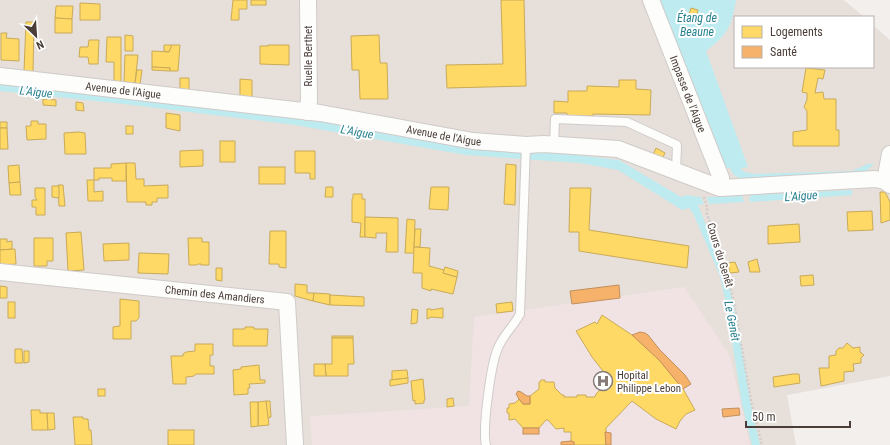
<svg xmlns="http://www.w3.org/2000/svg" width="890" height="445" font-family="'Roboto Condensed',sans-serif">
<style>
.residential{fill:#e6dfda}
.medical{fill:#f1e3e4}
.parking{fill:#e4e0de}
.water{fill:#beebf0}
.homes{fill:#ffd966;stroke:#c9aa58}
.health{fill:#f6b26b;stroke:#c28f5c}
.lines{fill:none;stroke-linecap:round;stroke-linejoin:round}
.stream{stroke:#beebf0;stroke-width:4}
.service-casing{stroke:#cfcbc9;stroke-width:10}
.minor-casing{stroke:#cfcbc9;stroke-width:18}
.path{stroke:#d2cdcb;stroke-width:2.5;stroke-dasharray:2 2;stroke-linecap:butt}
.service{stroke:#fdfdfc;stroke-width:8}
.minor{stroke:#fdfdfc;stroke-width:16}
.labels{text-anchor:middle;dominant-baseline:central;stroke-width:4;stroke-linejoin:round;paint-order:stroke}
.street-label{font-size:11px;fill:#4a3d38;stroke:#fff}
.poi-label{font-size:11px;fill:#4a3d38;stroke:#fff;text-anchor:start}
.water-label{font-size:12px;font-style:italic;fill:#28818e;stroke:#fff}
</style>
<rect width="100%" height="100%" fill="#f2efed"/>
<polygon class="residential" points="0,0 844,0 864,17 735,17 735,67 873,67 873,25 890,40 890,376 787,395 796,445 0,445"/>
<polygon class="medical" points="684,287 730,356 750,445 312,445 310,416 469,406 474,317"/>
<polygon class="parking" points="570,124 613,125 616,129 608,135 606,131 601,136 598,131 593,136 590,132 587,134 585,131 583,132 581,129 575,135 571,131 567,135 564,131"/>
<g class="water">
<path d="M660,0H736C731,28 728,34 706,51L748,167L741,168C744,174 750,173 757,174L852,171L868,164H874L865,172L812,176L739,178L733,174L730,168H724Z"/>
<path d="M0,82L292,116L464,146L559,153L619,160L681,197L686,195L701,197L704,204L698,205C711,238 726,271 734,306C743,352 748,399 760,445H752L742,404L727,309L720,276L693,213L689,208L682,210L618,170L580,163L466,155L295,125L124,104L0,91Z"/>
<polygon points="852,190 852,195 750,202 749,199 751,195"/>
<polygon points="742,196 744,202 709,204 707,197"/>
</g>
<g class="homes">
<polygon points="233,0 247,0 247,9 239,9 239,20 231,20"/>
<rect x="251" y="0" width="15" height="5"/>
<polygon points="501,0 524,0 526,86 447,88 446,65 503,64"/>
<polygon points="80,3 100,4 100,20 80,20"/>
<polygon points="56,6 73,6 72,19 55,18"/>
<polygon points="691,8 698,10 695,22 687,20"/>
<polygon points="55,18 72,19 72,33 55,33"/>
<polygon points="26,22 34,22 33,72 24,71"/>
<polygon points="1,33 7,33 6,38 19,39 19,61 1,60"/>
<polygon points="125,35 133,36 133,51 125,51"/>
<polygon points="379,35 380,63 387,63 388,99 360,99 359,70 352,70 351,36"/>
<polygon points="107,37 121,37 121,82 114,81 114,62 106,62"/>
<polygon points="89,40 99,40 98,64 89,64 88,57 79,57 80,47 88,47"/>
<polygon points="164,45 172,45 169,52 164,51"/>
<polygon points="172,45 180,45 178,71 170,71 170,68 152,67 152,51 169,52"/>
<polygon points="268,45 289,45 289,65 260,64 260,46 268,46"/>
<polygon points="125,55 138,55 135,83 124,82"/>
<polygon points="152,67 170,68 170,71 152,70"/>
<polygon points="806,68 825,70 823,79 818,78 815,93 823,92 824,99 836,99 836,130 839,130 839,146 793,146 793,132 807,130 807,111 804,107 807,100 807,93 802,92"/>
<polygon points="137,70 142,70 140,84 135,83"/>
<polygon points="180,78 189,78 189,90 180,89"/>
<polygon points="240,79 252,80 252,97 240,96"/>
<polygon points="619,80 636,80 636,89 651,90 650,115 593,114 593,116 567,116 567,113 554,113 554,101 568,102 568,91 587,91 587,86 619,87"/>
<polygon points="43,99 56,100 56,106 43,105"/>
<polygon points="76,102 83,103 84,111 76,110"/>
<polygon points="166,113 180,115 180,131 166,128"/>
<polygon points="31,121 38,121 38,124 46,124 46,139 27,140 26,126 31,126"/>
<rect x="0" y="122" width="7" height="6"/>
<rect x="126" y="126" width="7" height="8"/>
<polygon points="0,128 7,128 8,149 0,149"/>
<polygon points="79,132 85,133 86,154 65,154 64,133"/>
<rect x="220" y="141" width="15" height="21"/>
<polygon points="656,148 665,153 662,159 653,155"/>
<polygon points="203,150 203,166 180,167 180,151"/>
<polygon points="295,151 315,151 315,179 310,179 310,173 295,173"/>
<polygon points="126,163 135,163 136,179 144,179 144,186 168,185 168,198 157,198 157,202 152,202 152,205 146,205 146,202 127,202"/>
<polygon points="126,163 126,181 112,181 112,178 99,178 99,180 94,180 94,168 111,168 111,164"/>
<polygon points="506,164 516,165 515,205 504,204"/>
<polygon points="19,165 20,182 9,183 8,166"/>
<rect x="259" y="167" width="26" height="17"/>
<polygon points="87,180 94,180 94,192 103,191 103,201 88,201"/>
<polygon points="20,182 21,195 10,195 9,183"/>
<polygon points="58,185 63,185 65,206 59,206"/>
<polygon points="52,186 59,186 59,198 52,197"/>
<polygon points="326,187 333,187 333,197 325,197"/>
<polygon points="431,187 449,187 448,210 429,209"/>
<polygon points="35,188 45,188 45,215 36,215 36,207 32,207 32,200 37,200 35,197"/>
<polygon points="570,188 591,188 589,230 689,246 687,268 579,251 579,232 569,232"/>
<polygon points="880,192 885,192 890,202 890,220 881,223"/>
<polygon points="353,194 362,194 362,199 365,199 365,237 360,237 361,223 352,222 352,199 353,198"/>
<polygon points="872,211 873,230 848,231 847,212"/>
<polygon points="365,217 398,218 398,252 386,252 387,233 376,233 376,238 365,237"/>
<polygon points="407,219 415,220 414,253 405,253"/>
<polygon points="799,224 800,242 768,244 768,226"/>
<polygon points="415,229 421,229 420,247 414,247"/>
<polygon points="270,231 286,231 286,268 279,267 279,264 269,264"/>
<polygon points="81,232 84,270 68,271 66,233"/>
<polygon points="34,238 53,238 53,261 47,261 47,266 34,266"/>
<polygon points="188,238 202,238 202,242 209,242 209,265 201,265 201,264 198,264 197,265 189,265"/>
<polygon points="0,239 7,239 7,242 12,241 12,249 0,250"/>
<polygon points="129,243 129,260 104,261 103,244"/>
<polygon points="414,247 430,248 429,266 444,270 443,273 457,277 453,294 431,289 431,291 422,288 422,273 413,273"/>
<polygon points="15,249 16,264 0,265 0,250"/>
<polygon points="139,253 169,254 168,274 138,273"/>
<polygon points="757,259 760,272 750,272 748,262"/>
<polygon points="735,262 739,272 730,273 728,263"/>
<polygon points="445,267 458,271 457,277 443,273"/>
<polygon points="216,268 222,268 222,281 216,280"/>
<polygon points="813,275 814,285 801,286 800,276"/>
<polygon points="295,284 307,285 307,293 314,293 313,301 295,296"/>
<polygon points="0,286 7,287 7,298 0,298"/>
<polygon points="314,293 330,294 330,305 313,301"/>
<polygon points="330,295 364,297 364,306 330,305"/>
<polygon points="120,299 139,301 139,318 136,321 131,321 131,339 113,339 113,327 120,326"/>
<rect x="8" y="302" width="7" height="16"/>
<polygon points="512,302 513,311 497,313 496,304"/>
<polygon points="443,308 443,318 431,317 427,319 427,309 431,309 431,310"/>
<polygon points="412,309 418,310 417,323 411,324"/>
<polygon points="602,315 635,337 658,358 682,387 695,410 686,414 680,421 676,429 656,419 632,401 606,428 606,445 574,445 574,442 571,442 571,432 564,432 564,428 556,429 548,420 546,420 539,428 523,428 515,419 509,420 509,413 507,413 507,408 509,408 509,404 515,403 519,399 523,404 530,404 530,396 539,389 539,382 540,382 541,380 545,380 545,382 554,382 555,388 562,395 564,395 564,397 577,397 577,395 586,395 586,397 595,397 596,394 610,380 592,357 576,331 595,322 597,324"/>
<polygon points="245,327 254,327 254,329 268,329 267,346 233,346 233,329 245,329"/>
<rect x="332" y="336" width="21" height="2"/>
<polygon points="332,338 353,338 354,364 348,364 348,376 326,376 325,364 332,364"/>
<polygon points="847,343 853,348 860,347 860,352 864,355 861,358 861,363 853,364 854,371 844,372 844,381 821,386 819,368 829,368 829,356 836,355 836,351 839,348 843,348"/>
<polygon points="195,344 213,344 213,355 210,355 210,366 214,366 214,374 196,374 194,376 186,377 186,384 173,384 171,356 183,356 183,354 186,352 195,351"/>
<polygon points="15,349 22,349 23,363 15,363"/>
<polygon points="24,351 29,351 29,362 24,363"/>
<polygon points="314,364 325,364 326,376 314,376"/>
<polygon points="259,365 260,380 265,380 265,383 249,384 250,388 248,388 248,394 234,395 233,370 241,369 241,367"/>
<polygon points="407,370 408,378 392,380 392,371"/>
<polygon points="793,374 799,374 800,383 774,387 773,377"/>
<polygon points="408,378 408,383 390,386 390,380"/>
<polygon points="423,379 425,400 424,400 424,403 415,404 415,400 413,401 411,381"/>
<rect x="98" y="389" width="7" height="7"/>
<polygon points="453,398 454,406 447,407 447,399"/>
<polygon points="266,401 270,401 271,417 267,418"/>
<polygon points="266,401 269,425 258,426 258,402"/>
<polygon points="250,402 258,402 258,426 251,427"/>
<polygon points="31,410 40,410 40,413 47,413 48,430 32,430"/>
<polygon points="47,413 54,413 55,429 48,430"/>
<polygon points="73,417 83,417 83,419 88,419 89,430 91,430 92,445 75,445"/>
<rect x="168" y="430" width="26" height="15"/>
</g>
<g class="health">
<polygon points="619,285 620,298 572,304 570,291"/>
<polygon points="640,332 645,333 648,335 660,350 685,375 691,384 683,389 659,360 632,335"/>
<polygon points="518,391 521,392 527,396 530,396 530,404 523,404 519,399 516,394"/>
<polygon points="739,408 740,415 723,417 722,409"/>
<rect x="523" y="428" width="16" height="6"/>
<polygon points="605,432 611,433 611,445 606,445"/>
<polygon points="571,441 574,442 574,445 561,445 561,442"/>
</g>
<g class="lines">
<polyline class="stream" points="741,175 746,178 777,177"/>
<g class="service-casing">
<g id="service">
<polyline points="554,145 555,119 627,122 677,145 676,172"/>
<path d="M486,445C482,429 491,363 498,348C503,335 514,326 520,314L526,145"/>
</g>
</g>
<g class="minor-casing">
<g id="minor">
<path id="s1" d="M651,0L721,178L720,188"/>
<path id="s2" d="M0,76L320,113L473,141L526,145L544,144L618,149L720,188L875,179L885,181L890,185"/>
<polyline points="307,112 309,101 308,0"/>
<polyline points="885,181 890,154"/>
<path id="s3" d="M0,272L287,302L295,445"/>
</g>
</g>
<polyline class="path" points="704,197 707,207 707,214 727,274 734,302 751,401 762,445"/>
<use href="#service" class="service"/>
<use href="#minor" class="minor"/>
</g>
<defs>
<g id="hospital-ring" transform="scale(1)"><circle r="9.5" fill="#fff" stroke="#857b77" stroke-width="1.5"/><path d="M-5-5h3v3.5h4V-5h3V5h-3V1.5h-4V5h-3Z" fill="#857b77"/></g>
</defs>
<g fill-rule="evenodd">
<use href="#hospital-ring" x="603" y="381"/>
</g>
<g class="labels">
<g class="street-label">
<text transform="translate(308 56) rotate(-90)">Ruelle Berthet</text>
<text stroke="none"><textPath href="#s2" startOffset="124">Avenue de l'Aigue</textPath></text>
<text stroke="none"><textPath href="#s1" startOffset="101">Impasse de l'Aigue</textPath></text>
<text stroke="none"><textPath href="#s2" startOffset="448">Avenue de l'Aigue</textPath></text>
<text transform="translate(720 255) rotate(73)">Cours du Genêt</text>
<text stroke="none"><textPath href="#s3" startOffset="216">Chemin des Amandiers</textPath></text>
</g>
<g class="poi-label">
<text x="617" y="375">Hopital<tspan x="617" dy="13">Philippe Lebon</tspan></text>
</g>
<g class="water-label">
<text x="697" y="18">Étang de<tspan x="697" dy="14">Beaune</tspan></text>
<text transform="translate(36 92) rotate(6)">L'Aigue</text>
<text transform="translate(357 132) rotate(10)">L'Aigue</text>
<text transform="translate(801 196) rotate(-4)">L'Aigue</text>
<text transform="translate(732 321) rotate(79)">Le Genêt</text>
</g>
</g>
<rect x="734" y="16" width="140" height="52" fill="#ffffff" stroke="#b7b1af"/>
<rect x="742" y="26" width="20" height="12" fill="#ffd966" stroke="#b7b1af"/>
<text x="770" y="36" font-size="12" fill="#4a3d38">Logements</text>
<rect x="742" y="46" width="20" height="12" fill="#f6b26b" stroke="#b7b1af"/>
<text x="770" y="56" font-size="12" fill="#4a3d38">Santé</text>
<g transform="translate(36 36) rotate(155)" stroke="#ffffff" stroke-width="3" paint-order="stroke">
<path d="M0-3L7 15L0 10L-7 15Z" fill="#4a3d38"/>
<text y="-6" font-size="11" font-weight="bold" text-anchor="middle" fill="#4a3d38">N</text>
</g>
<path d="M746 421v6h104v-6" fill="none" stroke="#4a3d38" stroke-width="2"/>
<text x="752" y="421" font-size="12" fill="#4a3d38" stroke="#ffffff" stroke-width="3" paint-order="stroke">50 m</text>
</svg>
